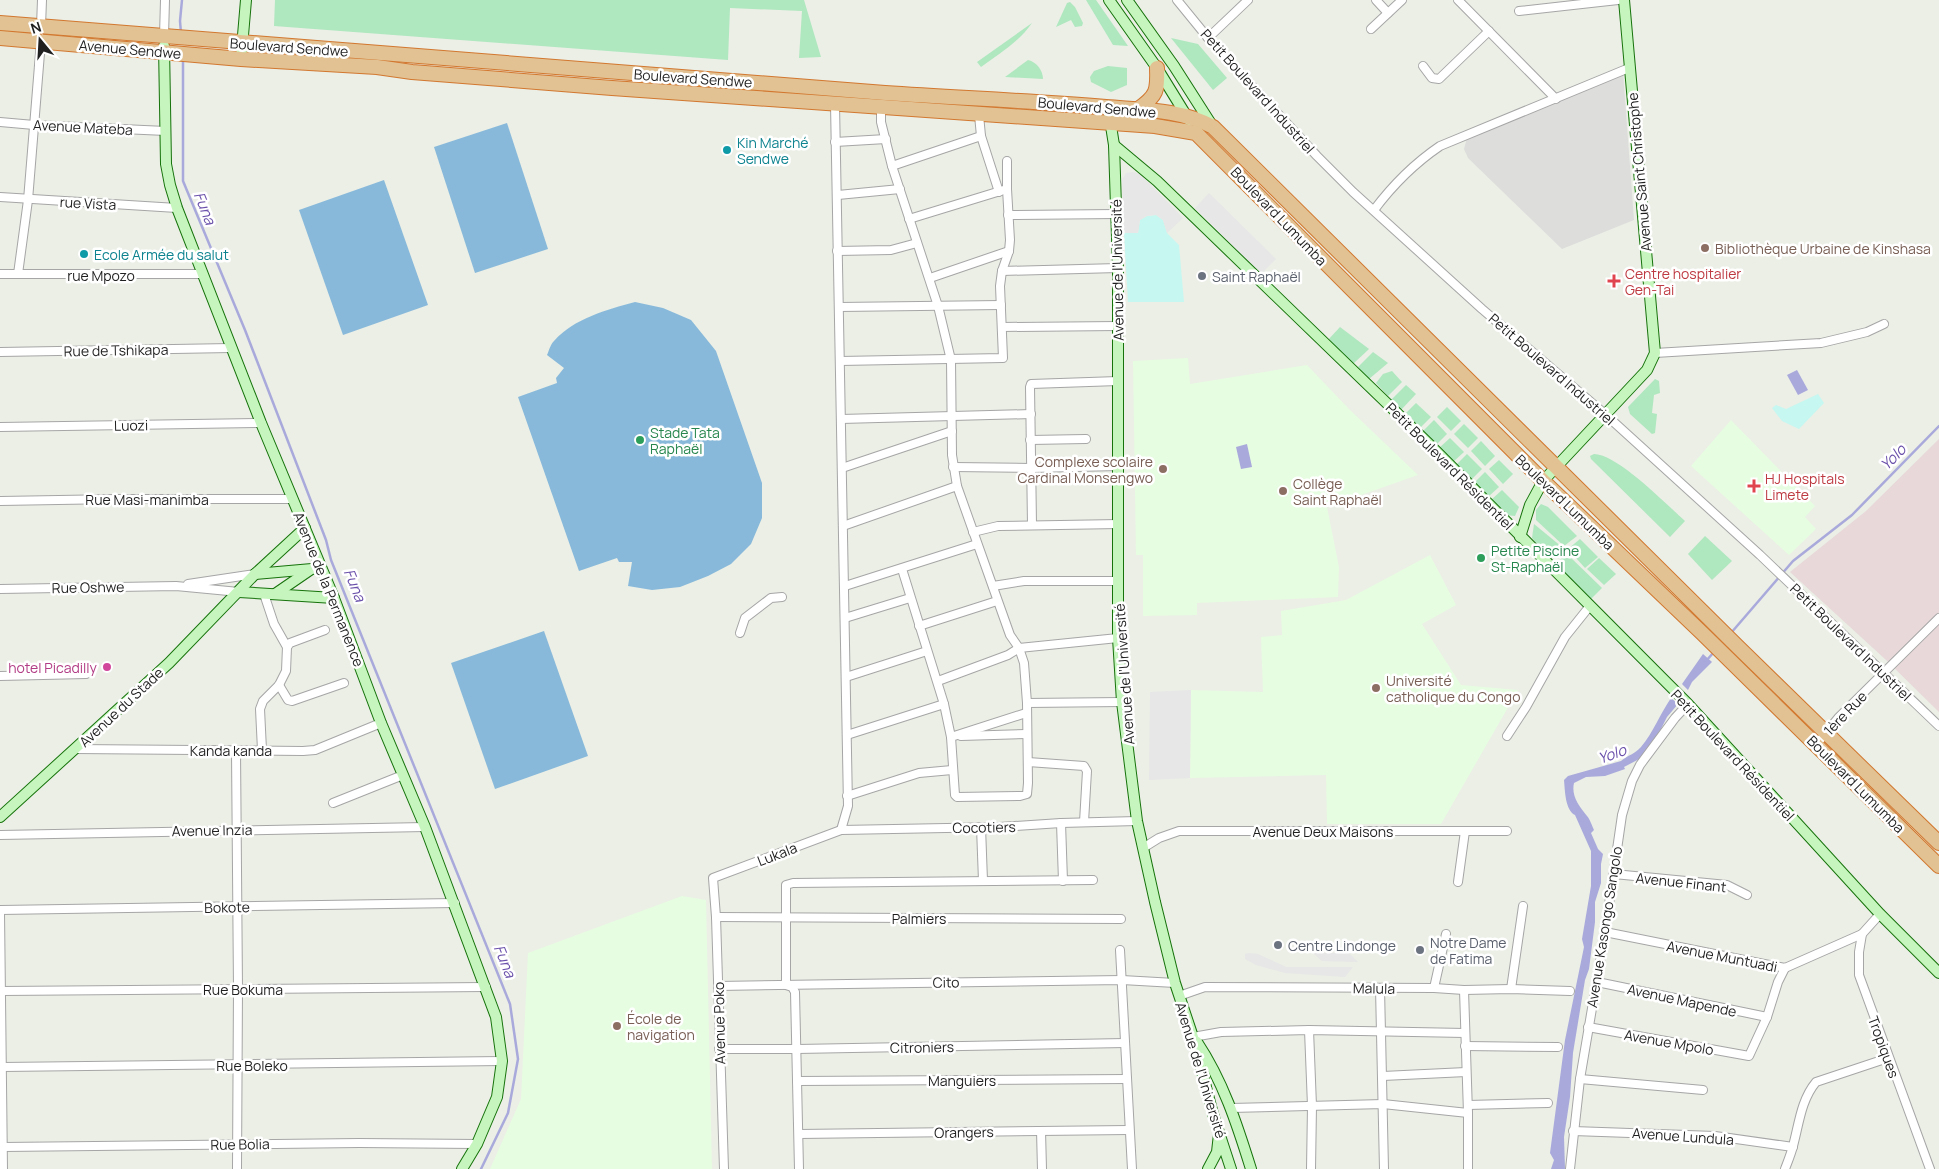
<svg xmlns="http://www.w3.org/2000/svg" width="1939" height="1169" font-family="Manrope,sans-serif">
<style>
.residential{fill:#dddddc}
.industrial{fill:#e8d8d9}
.education{fill:#e7fde1}
.grass{fill:#afe7bf}
.park{fill:#c6f7f0}
.pitch{fill:#88b9da}
.parking{fill:#e7e7e7}
.water{fill:#a9a9db}
.lines{fill:none;stroke-linecap:round;stroke-linejoin:round}
.stream{stroke:#a9a9db;stroke-width:2.5}
.street-casing{stroke:#a6a6a6;stroke-width:10}
.secondary-casing{stroke:#16720b;stroke-width:12}
.highway-casing{stroke:#d2772f;stroke-width:16}
.street{stroke:#fff;stroke-width:8}
.secondary{stroke:#c6f6bd;stroke-width:10}
.highway{stroke:#e2c292;stroke-width:14}
.culture-dot{fill:#0f9aa8;stroke:#fff;stroke-width:2}
.education-dot{fill:#8d6e63;stroke:#fff;stroke-width:2}
.worship-dot{fill:#6b7280;stroke:#fff;stroke-width:2}
.health-dot{fill:#e0444e;stroke:#fff;stroke-width:2}
.leisure-dot{fill:#2e9e5b;stroke:#fff;stroke-width:2}
.hotel-dot{fill:#d1479c;stroke:#fff;stroke-width:2}
.labels{text-anchor:middle;dominant-baseline:central;stroke-width:5;stroke-linejoin:round;paint-order:stroke}
.street-label{font-size:14px;fill:#1f1f1f;stroke:#fff}
.culture-label{font-size:14px;fill:#0d838f;stroke:#fff;text-anchor:start}
.education-label{font-size:14px;fill:#785e54;stroke:#fff;text-anchor:start}
.health-label{font-size:14px;fill:#be3a42;stroke:#fff;text-anchor:start}
.worship-label{font-size:14px;fill:#5b616d;stroke:#fff;text-anchor:start}
.leisure-label{font-size:14px;fill:#27864d;stroke:#fff;text-anchor:start}
.hotel-label{font-size:14px;fill:#b23c85;stroke:#fff;text-anchor:end}
.water-label{font-size:15px;font-style:italic;fill:#6a50aa;stroke:#fff}
</style>
<rect width="100%" height="100%" fill="#ebefe6"/>
<polygon class="residential" points="1623,72 1634,220 1562,249 1468,158 1464,149 1467,138"/>
<polygon class="industrial" points="1939,439 1939,712 1885,659 1790,572 1866,511"/>
<g class="education">
<polygon points="1188,358 1190,384 1307,365 1349,409 1418,475 1327,507 1339,567 1338,597 1197,603 1197,615 1143,616 1143,555 1136,555 1133,361"/>
<polygon points="1731,420 1815,506 1805,517 1816,529 1789,555 1691,466"/>
<polygon points="1430,555 1456,605 1422,624 1461,685 1518,690 1441,824 1327,824 1326,775 1190,778 1191,690 1263,692 1261,637 1282,635 1281,611 1346,600"/>
<polygon points="682,896 706,900 712,1169 490,1169 521,1099 528,953"/>
</g>
<g class="grass">
<polygon points="275,0 804,0 821,57 799,58 802,11 730,8 728,60 274,26"/>
<polygon points="1086,0 1096,0 1128,46 1113,45"/>
<polygon points="1070,2 1075,7 1083,23 1082,26 1075,27 1071,20 1056,27 1067,3"/>
<path d="M1032,23C1019,42 999,54 981,67L977,62Z"/>
<polygon points="1171,38 1198,44 1227,78 1213,90"/>
<path d="M1028,60C1037,62 1043,71 1043,79L1005,77Z"/>
<polygon points="1108,66 1127,68 1127,85 1111,92 1091,82 1090,77 1094,71"/>
<polygon points="1340,327 1369,349 1353,364 1328,340"/>
<polygon points="1373,352 1388,363 1369,379 1361,372 1358,367"/>
<polygon points="1392,371 1402,382 1388,396 1376,383 1383,374"/>
<polygon points="1655,379 1659,381 1660,393 1654,395 1652,413 1657,414 1655,433 1652,434 1630,414 1628,407"/>
<polygon points="1406,385 1416,394 1401,410 1391,400"/>
<polygon points="1416,403 1431,417 1420,428 1406,413"/>
<polygon points="1447,407 1461,421 1451,431 1437,417"/>
<polygon points="1434,420 1447,434 1436,445 1423,431"/>
<polygon points="1464,424 1478,438 1468,448 1454,434"/>
<polygon points="1450,438 1464,452 1453,462 1439,448"/>
<polygon points="1481,441 1495,456 1485,466 1471,451"/>
<polygon points="1467,454 1482,469 1471,480 1456,465"/>
<path d="M1594,454C1617,454 1666,504 1685,521L1670,537L1591,459L1590,456Z"/>
<polygon points="1499,460 1513,474 1503,484 1489,469"/>
<polygon points="1485,472 1499,487 1488,497 1474,483"/>
<polygon points="1502,490 1519,507 1515,516 1506,515 1491,500"/>
<polygon points="1541,504 1548,507 1577,536 1564,546 1536,520 1536,510"/>
<polygon points="1534,524 1562,547 1550,559 1532,538"/>
<polygon points="1705,536 1732,561 1712,580 1688,554"/>
<polygon points="1580,539 1598,557 1585,568 1568,549"/>
<polygon points="1565,552 1602,588 1590,600 1557,565"/>
<polygon points="1599,558 1616,574 1604,585 1587,569"/>
</g>
<g class="park">
<polygon points="1156,215 1163,220 1167,233 1179,245 1184,302 1128,302 1124,233 1138,233 1140,220 1147,216"/>
<polygon points="1818,394 1824,403 1799,429 1782,421 1772,408 1776,405 1786,409"/>
</g>
<g class="pitch">
<polygon points="507,123 548,249 475,273 434,147"/>
<polygon points="384,180 428,305 343,335 299,210"/>
<path d="M635,302L663,308L691,320L716,351L762,483V518L751,544L731,564L708,576L680,587L652,590L628,586L632,562H619L617,558L579,571L518,397L557,383L556,378L564,368L547,355C549,351 550,345 554,341C575,318 606,310 635,302Z"/>
<polygon points="544,631 588,756 495,789 451,663"/>
</g>
<g class="parking">
<polygon points="1133,172 1140,174 1183,218 1167,233 1163,220 1156,215 1147,216 1140,220 1138,233 1124,233 1122,180 1126,173"/>
<polygon points="1209,193 1276,259 1261,274 1195,208"/>
<polygon points="1191,690 1190,778 1149,780 1150,692"/>
<polygon points="1249,953 1258,954 1286,967 1353,967 1345,977 1285,973 1256,965 1245,959 1245,954"/>
<polygon points="1313,953 1349,953 1358,962 1322,961"/>
</g>
<g class="water">
<polygon points="1797,370 1808,390 1798,395 1787,375"/>
<polygon points="1247,444 1252,467 1241,469 1236,447"/>
<polygon points="1703,654 1712,662 1692,682 1688,690 1682,684"/>
<path d="M1671,698L1678,704L1667,717L1657,737L1645,753V756L1624,767L1625,769L1605,776L1586,777L1574,783C1571,796 1579,806 1587,816C1590,819 1592,826 1594,830L1591,833L1598,849L1603,854L1601,864V883L1595,902V922L1589,969L1585,980L1573,1053L1570,1097L1564,1137L1565,1169H1551L1554,1160L1550,1153L1565,1040L1584,947L1582,939L1591,886V851L1575,815C1565,810 1565,790 1564,780L1568,776L1621,761C1628,755 1635,754 1641,747C1653,733 1660,714 1671,698Z"/>
</g>
<g class="lines">
<g class="stream">
<polyline points="181,33 180,21 182,0"/>
<polyline points="183,59 183,181 245,330 326,540 331,560 510,1004 518,1059 508,1113 481,1169"/>
<polyline points="1731,633 1793,561 1852,515 1939,426"/>
<polyline points="1706,661 1714,652"/>
</g>
<g class="street-casing">
<g id="street">
<polyline points="1177,0 1208,38 1317,156 1353,192 1482,309 1606,415 1760,555 1939,726"/>
<polyline points="1376,0 1388,13"/>
<polyline points="1458,0 1556,99"/>
<polyline points="1519,11 1618,0"/>
<polyline points="41,26 42,0"/>
<polyline points="1371,29 1402,0"/>
<polyline points="164,36 165,0"/>
<polyline points="1208,38 1248,0"/>
<polyline points="1423,66 1432,78 1439,79 1489,31"/>
<polyline points="835,104 848,806 841,830"/>
<polyline points="881,107 881,122 892,166 938,306 951,360 952,455 957,486 1010,635 1019,648 1024,663 1027,703 1028,783 1027,794 1020,796 957,797 955,795 951,737 944,704 902,569"/>
<polyline points="979,115 981,136 999,192"/>
<polyline points="0,122 34,125 166,131"/>
<polyline points="835,142 886,139"/>
<polyline points="892,166 981,136"/>
<polyline points="838,195 900,189"/>
<polyline points="0,197 177,208"/>
<path d="M1374,210C1392,186 1415,163 1440,146L1629,68"/>
<polyline points="1008,215 1116,214"/>
<polyline points="909,219 1007,189"/>
<polyline points="837,251 891,250 917,243"/>
<polyline points="1002,271 1118,268"/>
<polyline points="0,274 202,274"/>
<polyline points="18,274 28,200 41,41"/>
<polyline points="930,278 1009,251"/>
<polyline points="839,307 1001,305"/>
<polyline points="1002,327 1118,326"/>
<polyline points="0,352 231,348"/>
<polyline points="1655,353 1821,343 1867,332 1884,324"/>
<polyline points="840,361 1003,358 1000,286 1002,271 1009,251 1010,240 1007,189 1007,161"/>
<polyline points="841,419 1031,414"/>
<polyline points="0,427 261,423"/>
<polyline points="1030,440 1086,439"/>
<polyline points="953,467 1031,468 1119,466"/>
<polyline points="842,468 952,431"/>
<polyline points="0,501 117,499 293,499"/>
<polyline points="1032,525 1030,387 1031,384 1118,381"/>
<polyline points="843,526 957,486"/>
<polyline points="973,532 998,526 1119,524"/>
<polyline points="188,584 255,574"/>
<polyline points="845,586 977,544"/>
<polyline points="993,586 1024,581 1119,581"/>
<polyline points="0,589 176,586 239,592"/>
<polyline points="264,594 274,624 287,647"/>
<polyline points="845,618 910,598"/>
<polyline points="919,626 997,601"/>
<polyline points="740,633 745,618 771,598 782,597"/>
<polyline points="0,676 86,674"/>
<polyline points="846,677 927,651"/>
<polyline points="938,681 1008,655 1019,648 1118,638"/>
<polyline points="279,685 288,700 292,701 344,683"/>
<polyline points="1027,703 1122,702"/>
<polyline points="847,735 944,704"/>
<polyline points="961,736 1027,734"/>
<polyline points="1507,736 1526,707 1565,637 1589,607"/>
<polyline points="951,737 1026,713"/>
<polyline points="1816,745 1839,717 1939,618"/>
<polyline points="75,749 303,751 315,750 381,723"/>
<polyline points="262,750 260,709 263,701 279,685 286,671 287,647 290,643 325,630"/>
<polyline points="236,751 238,989 237,1169"/>
<polyline points="1028,762 1084,766 1087,771 1084,822"/>
<polyline points="847,796 919,773 952,770"/>
<polyline points="333,803 403,775"/>
<polyline points="1061,823 1063,881"/>
<polyline points="981,827 983,881"/>
<polyline points="0,835 425,827"/>
<polyline points="1143,848 1159,838 1179,831 1507,831"/>
<polyline points="1614,874 1727,885 1747,895"/>
<polyline points="1458,882 1465,831"/>
<polyline points="0,910 455,903"/>
<polyline points="0,913 3,1169"/>
<polyline points="1880,914 1862,934 1859,952 1859,975 1930,1169"/>
<polyline points="716,917 1121,919"/>
<polyline points="1605,932 1785,968 1862,934"/>
<polyline points="1120,950 1132,1169"/>
<polyline points="1597,982 1767,1017"/>
<polyline points="718,986 1122,980 1175,983"/>
<polyline points="1380,988 1384,1169"/>
<polyline points="1434,988 1446,934"/>
<polyline points="1511,989 1523,906"/>
<polyline points="1464,990 1468,1113 1468,1169"/>
<polyline points="1,991 486,987"/>
<polyline points="1179,996 1205,987 1434,988 1464,990 1511,989 1570,991"/>
<polyline points="1588,1027 1749,1056 1767,1017 1778,982 1785,968"/>
<polyline points="1309,1030 1312,1106 1311,1169"/>
<polyline points="1193,1037 1221,1032 1309,1030 1465,1033"/>
<polyline points="1465,1046 1558,1047"/>
<polyline points="719,1049 797,1049 1125,1043"/>
<polyline points="2,1067 502,1061"/>
<polyline points="1383,1076 1466,1072"/>
<polyline points="1580,1079 1703,1090"/>
<polyline points="797,1081 1127,1079"/>
<polyline points="1468,1105 1548,1103"/>
<polyline points="1231,1108 1383,1104 1468,1113"/>
<polyline points="1041,1131 1042,1169"/>
<polyline points="1573,1131 1715,1136 1793,1147"/>
<polyline points="799,1134 1129,1130"/>
<polyline points="3,1147 359,1143 477,1144"/>
<polyline points="724,1169 716,917 713,878 841,830 999,827 1061,823 1137,821"/>
<polyline points="799,1169 795,992 792,987 786,985 786,885 793,883 1093,880"/>
<polyline points="1570,1169 1580,1079 1605,932 1622,815 1632,781 1640,765 1675,718 1688,704"/>
<path d="M1785,1169C1788,1161 1791,1154 1793,1146C1799,1124 1801,1100 1816,1082L1888,1058"/>
</g>
</g>
<g class="secondary-casing">
<g id="secondary">
<polyline points="1109,0 1157,68 1189,120"/>
<polyline points="1127,0 1174,66 1213,127"/>
<polyline points="164,46 166,164 170,185 177,208 261,423 334,598 381,723 425,827 496,1017 502,1061 497,1097 477,1144 462,1169"/>
<polyline points="241,59 246,0"/>
<polyline points="1108,107 1114,145 1118,268 1118,638 1122,702 1137,821 1155,902 1175,983 1193,1037 1213,1114 1231,1169"/>
<polyline points="1114,145 1157,181 1429,444 1688,704 1880,914 1939,973"/>
<polyline points="1520,537 1530,505 1543,481 1647,370 1655,353 1624,0"/>
<polyline points="255,574 312,569"/>
<polyline points="239,592 334,598"/>
<polyline points="275,594 310,570"/>
<polyline points="0,817 169,663 255,574 305,528"/>
<path d="M1197,1042C1223,1081 1237,1124 1251,1169"/>
<polyline points="1208,1169 1217,1152 1219,1134"/>
</g>
</g>
<g class="highway-casing">
<g id="highway">
<path d="M0,23C295,49 590,71 885,93C959,98 1032,101 1106,107C1141,110 1181,109 1213,127L1739,648L1939,843"/>
<polyline points="0,38 241,59 377,67 412,72 612,88 1155,126 1196,133 1543,481 1702,633 1939,866"/>
<path d="M1138,109C1157,96 1158,90 1157,68"/>
</g>
</g>
<use href="#street" class="street"/>
<use href="#secondary" class="secondary"/>
<use href="#highway" class="highway"/>
</g>
<g class="culture-dot">
<circle cx="727" cy="150" r="5"/>
<circle cx="84" cy="254" r="5"/>
</g>
<g class="education-dot">
<circle cx="1705" cy="248" r="5"/>
<circle cx="1163" cy="469" r="5"/>
<circle cx="1283" cy="491" r="5"/>
<circle cx="1376" cy="688" r="5"/>
<circle cx="617" cy="1026" r="5"/>
</g>
<g class="worship-dot">
<circle cx="1202" cy="276" r="5"/>
<circle cx="1278" cy="945" r="5"/>
<circle cx="1420" cy="950" r="5"/>
</g>
<g class="health-dot">
<path d="M1611.5 273.5h5v5h5v5h-5v5h-5v-5h-5v-5h5z"/>
<path d="M1751.5 478.5h5v5h5v5h-5v5h-5v-5h-5v-5h5z"/>
</g>
<g class="leisure-dot">
<circle cx="640" cy="440" r="5"/>
<circle cx="1481" cy="558" r="5"/>
</g>
<circle class="hotel-dot" cx="107" cy="667" r="5"/>
<g class="labels">
<g class="street-label">
<text transform="translate(289 47) rotate(4)">Boulevard Sendwe</text>
<text transform="translate(130 49) rotate(5)">Avenue Sendwe</text>
<text transform="translate(693 78) rotate(4)">Boulevard Sendwe</text>
<text transform="translate(1258 91) rotate(48)">Petit Boulevard Industriel</text>
<text transform="translate(1097 107) rotate(5)">Boulevard Sendwe</text>
<text transform="translate(83 127) rotate(3)">Avenue Mateba</text>
<text transform="translate(1639 172) rotate(-95)">Avenue Saint Christophe</text>
<text transform="translate(88 203) rotate(3)">rue Vista</text>
<text transform="translate(1279 216) rotate(46)">Boulevard Lumumba</text>
<text transform="translate(1117 270) rotate(-91)">Avenue de l’Université</text>
<text x="101" y="275">rue Mpozo</text>
<text transform="translate(116 350) rotate(-1)">Rue de Tshikapa</text>
<text transform="translate(1552 369) rotate(41)">Petit Boulevard Industriel</text>
<text transform="translate(131 425) rotate(-1)">Luozi</text>
<text transform="translate(1450 466) rotate(45)">Petit Boulevard Résidentiel</text>
<text x="147" y="499">Rue Masi-manimba</text>
<text transform="translate(1565 502) rotate(44)">Boulevard Lumumba</text>
<text transform="translate(88 587) rotate(-1)">Rue Oshwe</text>
<text transform="translate(329 589) rotate(68)">Avenue de la Permanence</text>
<text transform="translate(1851 642) rotate(44)">Petit Boulevard Industriel</text>
<text transform="translate(1124 674) rotate(-94)">Avenue de l’Université</text>
<text transform="translate(121 707) rotate(-43)">Avenue du Stade</text>
<text transform="translate(1845 713) rotate(-46)">1ère Rue</text>
<text x="231" y="750">Kanda kanda</text>
<text transform="translate(1733 755) rotate(47)">Petit Boulevard Résidentiel</text>
<text transform="translate(1856 784) rotate(45)">Boulevard Lumumba</text>
<text transform="translate(984 827) rotate(-1)">Cocotiers</text>
<text transform="translate(212 830) rotate(-1)">Avenue Inzia</text>
<text x="1323" y="831">Avenue Deux Maisons</text>
<text transform="translate(777 854) rotate(-21)">Lukala</text>
<text transform="translate(1681 882) rotate(6)">Avenue Finant</text>
<text transform="translate(227 907) rotate(-1)">Bokote</text>
<text x="919" y="918">Palmiers</text>
<text transform="translate(1604 927) rotate(-81)">Avenue Kasongo Sangolo</text>
<text transform="translate(1722 956) rotate(11)">Avenue Muntuadi</text>
<text transform="translate(946 982) rotate(-1)">Cito</text>
<text transform="translate(1374 988) rotate(1)">Malula</text>
<text x="243" y="989">Rue Bokuma</text>
<text transform="translate(1682 1000) rotate(12)">Avenue Mapende</text>
<text transform="translate(719 1023) rotate(-91)">Avenue Poko</text>
<text transform="translate(1669 1042) rotate(10)">Avenue Mpolo</text>
<text transform="translate(922 1047) rotate(-1)">Citroniers</text>
<text transform="translate(1884 1047) rotate(70)">Tropiques</text>
<text x="252" y="1065">Rue Boleko</text>
<text transform="translate(1201 1070) rotate(73)">Avenue de l’Université</text>
<text x="962" y="1080">Manguiers</text>
<text transform="translate(964 1132) rotate(-1)">Orangers</text>
<text transform="translate(1683 1136) rotate(4)">Avenue Lundula</text>
<text transform="translate(240 1144) rotate(-1)">Rue Bolia</text>
</g>
<g class="culture-label">
<text x="737" y="142">Kin Marché<tspan x="737" dy="16">Sendwe</tspan></text>
<text x="94" y="254">Ecole Armée du salut</text>
</g>
<g class="education-label">
<text x="1715" y="248">Bibliothèque Urbaine de Kinshasa</text>
<text x="1153" y="461" text-anchor="end">Complexe scolaire<tspan x="1153" dy="16">Cardinal Monsengwo</tspan></text>
<text x="1293" y="483">Collège<tspan x="1293" dy="16">Saint Raphaël</tspan></text>
<text x="1386" y="680">Université<tspan x="1386" dy="16">catholique du Congo</tspan></text>
<text x="627" y="1018">École de<tspan x="627" dy="16">navigation</tspan></text>
</g>
<g class="health-label">
<text x="1625" y="273">Centre hospitalier<tspan x="1625" dy="16">Gen-Tai</tspan></text>
<text x="1765" y="478">HJ Hospitals<tspan x="1765" dy="16">Limete</tspan></text>
</g>
<g class="worship-label">
<text x="1212" y="276">Saint Raphaël</text>
<text x="1430" y="942">Notre Dame<tspan x="1430" dy="16">de Fatima</tspan></text>
<text x="1288" y="945">Centre Lindonge</text>
</g>
<g class="leisure-label">
<text x="650" y="432">Stade Tata<tspan x="650" dy="16">Raphaël</tspan></text>
<text x="1491" y="550">Petite Piscine<tspan x="1491" dy="16">St-Raphaël</tspan></text>
</g>
<g class="hotel-label">
<text x="97" y="667">hotel Picadilly</text>
</g>
<g class="water-label">
<text transform="translate(205 208) rotate(68)">Funa</text>
<text transform="translate(1893 457) rotate(-46)">Yolo</text>
<text transform="translate(355 585) rotate(68)">Funa</text>
<text transform="translate(1612 754) rotate(-20)">Yolo</text>
<text transform="translate(505 961) rotate(68)">Funa</text>
</g>
</g>
<g transform="translate(40 40) rotate(342)" stroke="#ffffff" stroke-width="4" paint-order="stroke">
<path d="M0-4L9 19L0 12L-9 19Z" fill="#1f1f1f"/>
<text y="-8" font-size="14" font-weight="bold" text-anchor="middle" fill="#1f1f1f">N</text>
</g>
</svg>
